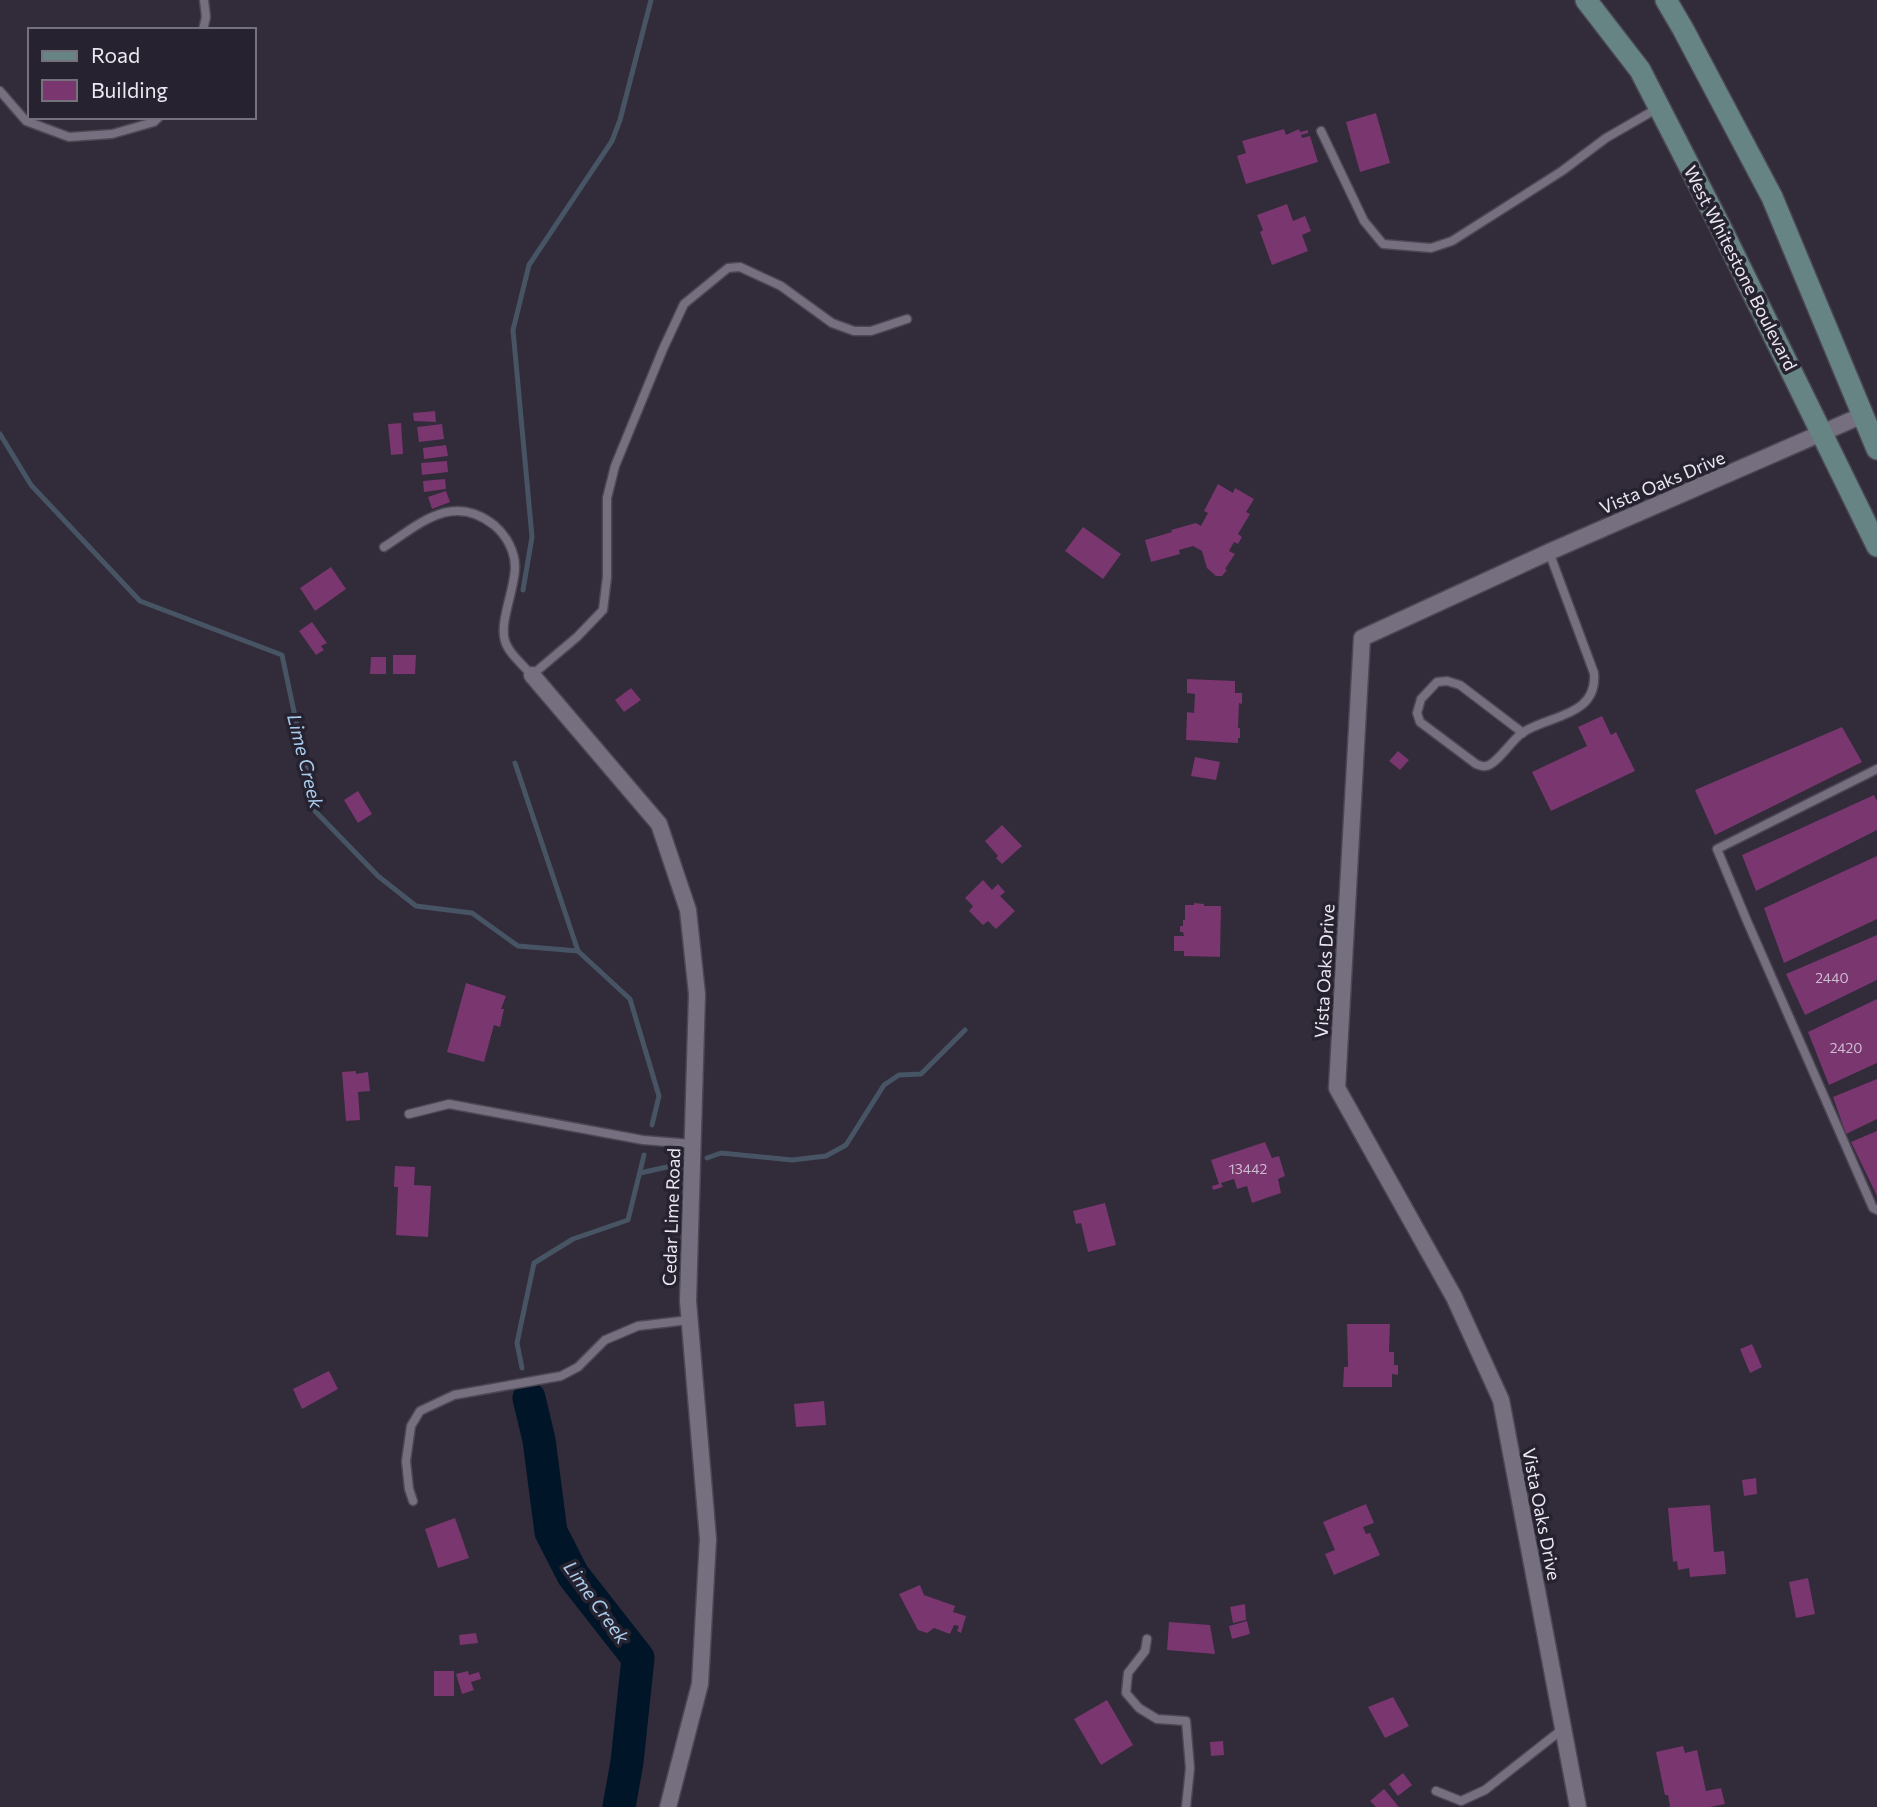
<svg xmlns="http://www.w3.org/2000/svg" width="1877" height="1807" font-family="Commissioner,sans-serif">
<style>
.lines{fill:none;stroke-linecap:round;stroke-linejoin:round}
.stream{stroke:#475464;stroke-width:5}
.river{stroke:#011528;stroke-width:33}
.building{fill:#79366f}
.lane-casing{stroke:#4b4753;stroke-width:11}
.street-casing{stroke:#4b4753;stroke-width:19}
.secondary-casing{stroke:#4b4753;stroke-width:24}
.lane{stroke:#756f7f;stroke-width:8}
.street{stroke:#756f7f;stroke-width:16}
.secondary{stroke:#668483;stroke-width:21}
.labels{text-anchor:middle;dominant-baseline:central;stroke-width:7;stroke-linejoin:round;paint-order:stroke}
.number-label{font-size:14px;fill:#cebcd0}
.street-label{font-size:18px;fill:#ebe8f1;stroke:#27222f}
.water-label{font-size:19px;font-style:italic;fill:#a9cced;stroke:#27222f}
</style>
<rect width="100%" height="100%" fill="#312b3a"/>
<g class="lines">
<g class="stream">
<polyline points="0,434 31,485 140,601 282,655 315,811 378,876 416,906 472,913 518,946 578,951 630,999 659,1096 652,1125"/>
<polyline points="523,590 532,537 513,330 529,265 612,141 620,120 651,0"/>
<polyline points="515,763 578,951"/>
<polyline points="707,1158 721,1153 792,1160 826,1156 846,1145 884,1085 899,1075 921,1074 965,1030"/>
<polyline points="640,1173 676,1165"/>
<polyline points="522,1368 517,1343 534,1263 573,1239 628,1220 644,1155"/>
</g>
<polyline class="river" points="529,1398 539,1440 551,1532 573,1575 638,1658 627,1762 619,1807"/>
</g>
<g class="building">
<polygon points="1376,113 1390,163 1360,172 1346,122"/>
<polygon points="1284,129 1286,135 1299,129 1300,132 1308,130 1308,133 1301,135 1302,138 1310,136 1318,162 1246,184 1237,156 1246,153 1242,141"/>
<polygon points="1287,204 1293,221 1305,216 1311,231 1302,235 1308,251 1272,265 1260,232 1263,230 1257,215"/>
<polygon points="435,411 436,422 414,421 413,413"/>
<polygon points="401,423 403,454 391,455 388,424"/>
<polygon points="442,424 444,439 419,442 417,427"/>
<polygon points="446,445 448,456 424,459 423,448"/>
<polygon points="447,461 448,472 422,475 421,463"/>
<polygon points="445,479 446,489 424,492 423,481"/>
<polygon points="1218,484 1233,493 1235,488 1254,499 1246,512 1250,514 1238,534 1242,537 1238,544 1234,542 1229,551 1235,554 1225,569 1227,570 1222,576 1216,576 1207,568 1202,551 1193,546 1179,550 1180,554 1151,562 1145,540 1172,532 1171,530 1196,523 1201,526 1208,513 1204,511"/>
<polygon points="446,491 450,502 432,509 428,497"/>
<polygon points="1083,527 1121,554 1103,579 1065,551"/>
<polygon points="331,567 346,589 315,611 300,588"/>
<polygon points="312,622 327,643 321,646 324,650 316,655 299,631"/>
<polygon points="393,655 416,655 415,674 393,674"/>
<polygon points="371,657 386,657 386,674 370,674"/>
<polygon points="1187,679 1235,681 1235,693 1242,693 1242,704 1239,703 1238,728 1240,728 1240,738 1238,738 1238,743 1186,740 1187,712 1194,713 1195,694 1187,693"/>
<polygon points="631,688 641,700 624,712 615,700"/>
<polygon points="1602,716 1611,735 1616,732 1635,771 1551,811 1532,772 1587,746 1578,727"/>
<polygon points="1842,727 1862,762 1715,835 1695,790"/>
<polygon points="1398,751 1409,760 1400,770 1389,761"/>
<polygon points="1195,757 1220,762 1216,780 1191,776"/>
<polygon points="358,791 372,814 358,823 344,800"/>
<polygon points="1874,795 1877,801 1877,830 1756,891 1742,855"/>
<polygon points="1002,825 1022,846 1002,864 996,858 998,856 985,841"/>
<polygon points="1877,856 1877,919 1784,963 1764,908"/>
<polygon points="983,880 992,890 998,884 1005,892 1000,896 1015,911 996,929 988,921 983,925 969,911 973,906 965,898"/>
<polygon points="1194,903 1204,904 1204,906 1221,906 1220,957 1184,956 1184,951 1174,951 1174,936 1184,936 1183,932 1180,932 1180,926 1183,926 1183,920 1185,920 1185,905 1194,905"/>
<polygon points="1877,935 1877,980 1805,1015 1786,974"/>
<polygon points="466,983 506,996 501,1009 504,1009 500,1027 494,1025 484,1062 447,1052"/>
<polygon points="1877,999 1877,1063 1829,1085 1808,1032"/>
<polygon points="356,1071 356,1074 368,1072 370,1091 358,1092 360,1120 346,1121 342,1072"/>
<polygon points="1877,1079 1877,1119 1846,1134 1833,1097"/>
<polygon points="1877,1131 1877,1196 1851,1142"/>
<polygon points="1265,1142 1272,1158 1279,1156 1285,1176 1278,1179 1281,1193 1252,1203 1247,1186 1237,1189 1234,1179 1221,1183 1223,1187 1213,1190 1212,1186 1219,1184 1211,1160"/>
<polygon points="395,1166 415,1167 414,1185 431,1186 428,1237 396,1235 398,1187 394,1187"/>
<polygon points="1105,1203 1116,1245 1088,1252 1081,1223 1076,1224 1073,1211"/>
<polygon points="1347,1324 1390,1324 1389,1352 1394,1352 1394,1365 1398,1365 1398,1375 1392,1374 1392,1387 1343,1387 1344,1367 1348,1367"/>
<polygon points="1752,1344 1762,1367 1750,1373 1740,1349"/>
<polygon points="329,1371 338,1389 302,1409 293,1389"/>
<polygon points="824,1401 826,1425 796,1427 794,1404"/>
<polygon points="1756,1478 1757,1494 1744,1496 1742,1480"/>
<polygon points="1366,1504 1374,1523 1363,1527 1366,1534 1370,1533 1380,1555 1334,1575 1325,1554 1335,1550 1323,1522"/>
<polygon points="1710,1505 1714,1552 1724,1551 1726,1574 1690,1577 1689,1568 1678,1570 1677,1561 1673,1562 1668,1508"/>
<polygon points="455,1518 469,1558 438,1568 425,1529"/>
<polygon points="1808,1578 1815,1614 1796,1618 1789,1582"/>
<polygon points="920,1585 924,1595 955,1606 953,1612 966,1616 961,1633 957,1631 959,1626 954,1625 950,1634 934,1628 927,1633 918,1630 899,1594"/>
<polygon points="1245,1604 1246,1620 1233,1623 1230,1607"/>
<polygon points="1247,1621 1250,1634 1232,1639 1229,1626"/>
<polygon points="1169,1622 1210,1625 1215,1654 1167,1650"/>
<polygon points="476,1633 478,1643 460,1645 459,1635"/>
<rect x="434" y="1671" width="20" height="25"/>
<polygon points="468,1671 469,1675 479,1672 481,1679 471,1682 474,1690 462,1694 456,1674"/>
<polygon points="1393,1697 1409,1726 1385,1738 1368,1707"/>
<polygon points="1107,1700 1133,1745 1101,1765 1074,1719"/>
<polygon points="1223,1741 1224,1755 1211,1756 1210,1742"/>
<polygon points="1683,1746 1685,1753 1697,1750 1706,1791 1721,1788 1725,1804 1710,1807 1670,1807 1668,1795 1665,1795 1656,1752"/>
<polygon points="1403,1773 1412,1785 1398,1796 1389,1784"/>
<polygon points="1384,1789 1385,1790 1399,1807 1376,1807 1370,1801"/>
</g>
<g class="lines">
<g class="lane-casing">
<g id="lane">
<polyline points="203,30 206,17 204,0"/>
<polyline points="0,91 26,121 69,137 112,134 154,122 159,117"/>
<polyline points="1321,131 1364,221 1383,244 1431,248 1452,241 1562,171 1606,138 1658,108"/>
<path d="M384,547C420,524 452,492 494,525C506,535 515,551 515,567C515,589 499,622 505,641C509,654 523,665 532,675L577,637L603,610L607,577V498L615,466L663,349L684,304L728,268L740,267L781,286L832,323L854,331H871L907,319"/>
<path d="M1523,733L1460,685L1447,681L1437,682L1421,699L1417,713L1420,722L1476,764C1479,765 1483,767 1486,766C1496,765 1512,740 1522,733C1548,715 1598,717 1594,673L1549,552"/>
<polyline points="1877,769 1717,849 1747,921 1873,1208 1877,1210"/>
<polyline points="409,1114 449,1104 643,1140 692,1144"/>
<polyline points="413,1501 409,1489 406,1461 411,1426 420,1411 454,1395 561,1376 578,1367 605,1340 638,1326 689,1320"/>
<polyline points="1147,1639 1145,1651 1128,1673 1126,1693 1139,1708 1157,1719 1186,1721 1190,1768 1186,1807"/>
<polyline points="1436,1791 1461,1801 1485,1790 1564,1728"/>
</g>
</g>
<g class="street-casing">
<g id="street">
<polyline points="532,675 659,824 688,910 697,994 688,1301 708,1539 700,1684 668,1807"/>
<polyline points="1578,1807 1501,1400 1454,1297 1337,1088 1362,638 1549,552 1863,415"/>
</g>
</g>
<g class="secondary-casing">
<g id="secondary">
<polyline points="1586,0 1640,70 1720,226 1877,546"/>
<polyline points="1666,0 1683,29 1772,197 1877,449"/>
</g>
</g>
<use href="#lane" class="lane"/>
<use href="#street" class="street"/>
<use href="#secondary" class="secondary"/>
</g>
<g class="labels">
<g class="number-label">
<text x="1832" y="977">2440</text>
<text x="1846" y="1047">2420</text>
<text x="1248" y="1168">13442</text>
</g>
<g class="street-label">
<text transform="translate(1741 268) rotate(63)">West Whitestone Boulevard</text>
<text transform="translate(1662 482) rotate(-23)">Vista Oaks Drive</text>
<text transform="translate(1324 971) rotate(-87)">Vista Oaks Drive</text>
<text transform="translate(671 1217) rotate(-88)">Cedar Lime Road</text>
<text transform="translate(1542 1514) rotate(79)">Vista Oaks Drive</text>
</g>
<g class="water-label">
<text transform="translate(306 761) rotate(76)">Lime Creek</text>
<text transform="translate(597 1602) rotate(54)">Lime Creek</text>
</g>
</g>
<rect x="28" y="28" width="228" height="91" fill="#27222f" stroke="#75717d" stroke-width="2"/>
<rect x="42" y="51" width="35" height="10" fill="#668483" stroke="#75717d" stroke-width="2"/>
<text x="91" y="63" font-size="21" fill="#ebe8f1">Road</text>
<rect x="42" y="80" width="35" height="21" fill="#79366f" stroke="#75717d" stroke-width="2"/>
<text x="91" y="98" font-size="21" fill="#ebe8f1">Building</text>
</svg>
